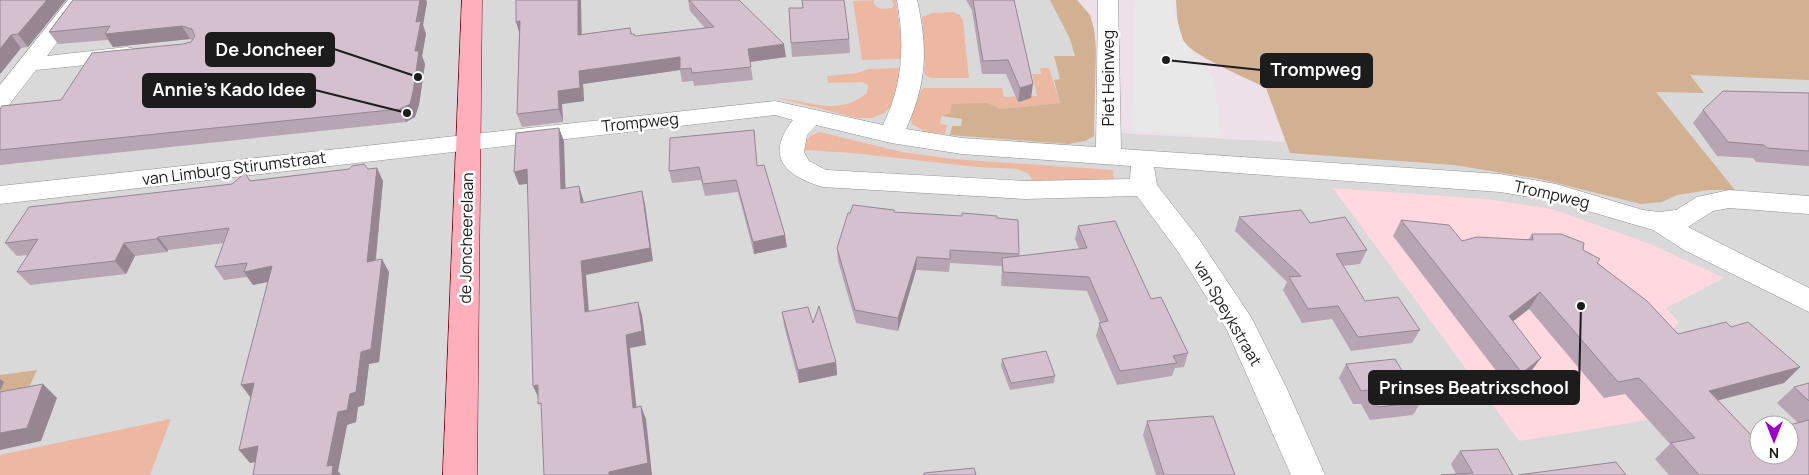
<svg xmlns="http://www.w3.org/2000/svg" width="1809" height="475" font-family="Manrope,sans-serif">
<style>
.residential{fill:#dad9da;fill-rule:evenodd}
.education{fill:#ffd8e0}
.grass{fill:#edb8a2}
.forest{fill:#d1b192}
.parking{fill:#e8e8e8}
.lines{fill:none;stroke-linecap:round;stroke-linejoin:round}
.street-casing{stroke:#939393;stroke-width:1}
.secondary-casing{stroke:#75000b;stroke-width:1}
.street{fill:#fff;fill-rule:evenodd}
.secondary{fill:#feafbb;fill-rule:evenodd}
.wall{fill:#b7a5b3}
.shaded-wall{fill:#958692}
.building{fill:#d5c0d0;stroke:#958692}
.labels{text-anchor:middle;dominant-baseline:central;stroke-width:5;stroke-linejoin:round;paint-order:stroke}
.street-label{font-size:16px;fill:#1c1c1c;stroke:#fff}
.leader{fill:none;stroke:#1c1c1c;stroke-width:2}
.callout-dot{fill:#1c1c1c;stroke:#fff;stroke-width:2}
.callout{fill:#1c1c1c;stroke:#1c1c1c;stroke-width:2}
.callout-label{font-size:18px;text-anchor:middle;font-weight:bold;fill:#fff}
</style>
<rect width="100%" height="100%" fill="#eee0e8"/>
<path class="residential" d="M0,0H1079L1077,131L1381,147L1611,51L1809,64V475H0ZM1759,425H1789V455H1759Z"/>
<polygon class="education" points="1333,188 1485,199 1552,209 1650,244 1724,278 1666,308 1679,323 1668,333 1697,412 1519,441"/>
<g class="grass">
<path d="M874,0V4C879,10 884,9 892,8L894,5L891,0H896L903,55L899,59L862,60L853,1Z"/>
<polygon points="953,12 960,15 963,21 969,78 930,78 925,75 922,17 933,13"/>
<path d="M897,68L903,72L891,107L884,113L873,118H857L778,98C812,101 837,117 867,93L868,85L862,82L828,83L827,76L857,73L869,69Z"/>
<polygon points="1040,68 1049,68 1060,103 1001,109 988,103 942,116 940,124 947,125 945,134 926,132 912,124 911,116 921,90 924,88 1002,88 1004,97 1037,96 1032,74 1041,74"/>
<path d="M820,132L902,152L953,159L1113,170L1114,181L1033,182L1029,174L1017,169L977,167L852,153L804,150C805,139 810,135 820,132Z"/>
<polygon points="171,419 150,475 0,475 0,455"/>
</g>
<g class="forest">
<polygon points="1050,0 1077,0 1090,15 1094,29 1096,49 1094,136 1085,141 1069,144 950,135 952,126 961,126 962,119 942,116 950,113 952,104 988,103 1001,109 1060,103 1054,80 1060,79 1054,56 1075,56 1070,39"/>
<path d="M1176,0H1809V80L1690,75L1704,93L1656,92L1735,190H1709L1677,195L1662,202L1641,204L1540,179L1454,165L1290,153L1266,88C1247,78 1195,57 1184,42C1177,32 1177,12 1176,0Z"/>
<polygon points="37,370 15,417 0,420 0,375"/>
</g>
<polygon class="parking" points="1135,0 1171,0 1183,40 1214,79 1221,138 1132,130"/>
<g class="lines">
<g class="street-casing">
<g id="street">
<polygon points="68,0 89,0 47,56 127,47 135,49 138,54 135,59 127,61 36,70 8,106 0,108 0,85"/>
<path d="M897,0H917C928,49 927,83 906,129L962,138L1096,147L1098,0H1118L1121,149L1500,174L1556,184L1643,210L1659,212L1676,210L1697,197L1729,190L1809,196V214L1729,208L1713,211L1688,227L1809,288V312L1684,250L1653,230L1554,201L1500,192L1154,167L1157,185L1199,239L1251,317L1287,389L1325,475H1291L1227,330L1179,253L1137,196L1025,199L823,187C784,176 765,156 793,120L775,115L0,204V186L775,101L883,125C903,84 905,45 897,0ZM816,125L891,143L962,154L1131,166L1130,179L1025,181L826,170L809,161L804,152L807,135Z"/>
</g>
</g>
<g class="secondary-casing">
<polygon id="secondary" points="462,0 482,0 477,475 443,475"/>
</g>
<use href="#street" class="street"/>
<use href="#secondary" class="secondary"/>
</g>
<g class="wall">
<polygon points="0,0 66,0 28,47 21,48 0,74"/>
<polygon points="73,0 426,0 427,2 423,25 426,34 422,56 425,64 419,105 415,117 406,122 0,165 0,109 61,100 183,44 191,42 192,40 190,39 113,47 108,40 58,44 49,32"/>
<polygon points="516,0 581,0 581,35 630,28 632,34 635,36 705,28 690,11 688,0 739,0 786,57 750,62 753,80 694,86 693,81 682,82 680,70 583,84 584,101 562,104 563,122 522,127 517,114 519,32"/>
<polygon points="966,0 1014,0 1031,98 1018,102 1006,74 982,74 972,10"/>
<polygon points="803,8 849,39 850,53 792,57 791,43"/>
<polygon points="1809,93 1809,166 1756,162 1753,158 1717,156 1693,123 1703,110"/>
<polygon points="754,130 757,166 787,247 754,254 738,192 705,196 701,180 672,183 669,171"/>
<polygon points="368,169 383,181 376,261 389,272 379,362 369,364 364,405 358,407 356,422 347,425 338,471 255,462 250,463 251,397 268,282 253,285 247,277 224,280 215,267 224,243 168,250 167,252 135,256 126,274 30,285 17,272 28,255 17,256 5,243 232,184 245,173 250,181"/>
<polygon points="894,210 894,212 1018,220 1019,256 1079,249 1075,239 1078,226 1151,299 1188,353 1184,367 1175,368 1172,376 1117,385 1096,336 1100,322 1087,291 1001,286 1002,266 950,263 949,272 916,270 898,331 856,323 838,261 837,248 850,213"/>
<polygon points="1239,217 1310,223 1367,250 1360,264 1343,266 1365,301 1420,330 1412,343 1351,351 1332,319 1302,323 1283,290 1287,282 1235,231"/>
<polygon points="1401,220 1462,241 1529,239 1532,234 1583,250 1678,334 1731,327 1800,367 1784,383 1718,400 1751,435 1798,423 1777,403 1794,387 1809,383 1809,475 1669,475 1655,459 1670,444 1625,394 1604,398 1529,309 1513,321 1529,374 1510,389 1393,236"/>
<polygon points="782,312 813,323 836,362 837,375 799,383 784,326"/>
<polygon points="1002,359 1055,376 1054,383 1010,390 1001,366"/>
<polygon points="1346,364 1421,402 1413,415 1370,420 1361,404 1353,404 1339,378"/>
<polygon points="1147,421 1235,475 1156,475 1143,435"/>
<polygon points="1460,451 1513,475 1456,474 1451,464"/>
</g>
<g class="shaded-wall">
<polygon points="47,0 66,0 28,47 18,34"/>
<polygon points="420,0 426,0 427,2 423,25 426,34 422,56 425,64 419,105 415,117 406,122 400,109 415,51 416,22"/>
<polygon points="578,0 581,0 582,48 578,35"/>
<polygon points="520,21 520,35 516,22"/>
<polygon points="182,26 190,39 113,47 105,34"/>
<polygon points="11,35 21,48 0,74 0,49"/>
<polygon points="784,44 786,57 750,62 748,49"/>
<polygon points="680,57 680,70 583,84 584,101 562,104 563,122 559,109 558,91 579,71"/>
<polygon points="1033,84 1031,98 1018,102 1020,88"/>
<polygon points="559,128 564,141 566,202 561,189"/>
<polygon points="377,168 383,181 374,275 367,262"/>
<polygon points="527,169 532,183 519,185 514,172"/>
<polygon points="579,186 583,199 586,216 581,203"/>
<polygon points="642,191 645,204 653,261 586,275 590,326 585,312 581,261"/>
<polygon points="785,235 787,247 754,254 753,242"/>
<polygon points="158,237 168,250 167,252 157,239"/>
<polygon points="124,243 135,256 126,274 115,261"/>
<polygon points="917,257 916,270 898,331 898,318"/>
<polygon points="382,259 389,272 379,362 369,364 364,405 358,407 356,422 347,425 338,471 341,475 332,475 327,466 338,412 350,394 361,352"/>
<polygon points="272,266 281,279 253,285 244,272"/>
<polygon points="1540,292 1529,309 1498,333 1509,316"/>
<polygon points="638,302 642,315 646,345 630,348 638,421 633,408 626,335"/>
<polygon points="1541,358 1529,374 1510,389 1522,373"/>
<polygon points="836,362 837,375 799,383 798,370"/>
<polygon points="1800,367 1784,383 1693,407 1709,391"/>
<polygon points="0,379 4,382 0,391"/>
<polygon points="254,383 251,398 241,385"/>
<polygon points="43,384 57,398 41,441 0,450 0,432"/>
<polygon points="538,385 539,399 533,386"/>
<polygon points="641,406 646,419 652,475 609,475 609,472"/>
<polygon points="258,446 269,459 250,463 239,450"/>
</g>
<g class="building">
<polygon points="0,0 47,0 18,34 11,35 0,49"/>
<polygon points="73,0 420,0 416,22 421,21 415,51 419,51 413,92 410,104 400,109 0,150 0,109 2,106 61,100 92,53 183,44 191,42 195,36 192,29 182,26 105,34 110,26 49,32"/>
<polygon points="516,0 578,0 578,35 630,28 631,34 634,34 635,36 714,27 689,0 739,0 784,44 748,49 751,67 692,73 691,68 680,69 680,57 579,71 580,88 558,91 559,109 517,114 520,21 516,22"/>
<polygon points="802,0 844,0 849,39 791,43 789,8 803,8"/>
<polygon points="973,0 1014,0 1033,84 1020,88 1008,60 983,61"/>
<polygon points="1723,91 1809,93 1809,151 1767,148 1764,145 1728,142 1703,110"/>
<polygon points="559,128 561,189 579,186 581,203 642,191 650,248 581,261 585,312 638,302 642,331 626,335 633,408 641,406 648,463 609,472 609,475 544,475 541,403 538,404 538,385 533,386 527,169 514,172 516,133"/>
<polygon points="754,130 757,166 764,165 785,235 753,242 736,180 703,184 699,167 669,171 670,138"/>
<polygon points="364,164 368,169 377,168 367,262 382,259 371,349 361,352 356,392 350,394 347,410 338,412 327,466 333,465 332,475 253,475 258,446 239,450 254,383 241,385 272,266 244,272 247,263 215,267 229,228 158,237 157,239 124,243 115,261 17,272 38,239 5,243 29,207 232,184 245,173 250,181 349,169 352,166"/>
<polygon points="853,205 894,210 894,212 962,216 962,213 997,216 997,218 1018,220 1019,254 950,250 950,259 917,257 898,318 855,310 837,248 848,213 850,213"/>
<polygon points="1301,210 1310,223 1345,217 1367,250 1336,254 1365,301 1398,297 1420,330 1358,337 1338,306 1308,309 1289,277 1301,276 1239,217"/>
<polygon points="1401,220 1449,225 1462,241 1477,237 1533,240 1532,234 1561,234 1584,243 1583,250 1600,259 1597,263 1647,301 1678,334 1726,322 1731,327 1748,322 1800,367 1709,391 1751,435 1759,433 1759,455 1789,455 1789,425 1809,420 1809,475 1699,475 1671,443 1695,438 1639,378 1618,382 1540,292 1509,316 1541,358 1522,373"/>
<polygon points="1115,221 1151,299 1161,297 1188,353 1173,356 1177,363 1120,371 1099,323 1108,321 1089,277 1003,272 1002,258 1087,248 1078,226"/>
<polygon points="819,306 836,362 798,370 782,312 808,307 813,323"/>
<polygon points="1046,351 1055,376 1011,383 1002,359"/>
<polygon points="1395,359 1421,402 1378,407 1369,390 1361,391 1346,364"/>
<polygon points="1809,383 1809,401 1794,387"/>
<polygon points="43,384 27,428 0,433 0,392"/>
<polygon points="1213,416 1235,475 1164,475 1147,421"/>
<polygon points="1498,449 1513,475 1441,475 1473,473 1460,451"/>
<polygon points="1616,462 1626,475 1518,475"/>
<polygon points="974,468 976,475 924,475 924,473"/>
</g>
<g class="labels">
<g class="street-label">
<text transform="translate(1108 78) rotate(-90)">Piet Heinweg</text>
<text transform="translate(640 122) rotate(-6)">Trompweg</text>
<text transform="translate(234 168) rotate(-7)">van Limburg Stirumstraat</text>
<text transform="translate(1552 194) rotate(13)">Trompweg</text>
<text transform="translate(466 238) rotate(-89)">de Joncheerelaan</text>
<text transform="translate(1228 313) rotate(60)">van Speykstraat</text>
</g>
</g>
<path class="leader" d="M418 77L334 49M1166 60L1261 70M407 113L315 90M1581 306L1579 387"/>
<g class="callout-dot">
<circle cx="418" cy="77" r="5"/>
<circle cx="1166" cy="60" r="5"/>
<circle cx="407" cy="113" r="5"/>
<circle cx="1581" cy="306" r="5"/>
</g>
<g class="callout">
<rect x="206" y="33" width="128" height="33" rx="5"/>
<rect x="1261" y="54" width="111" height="33" rx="5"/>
<rect x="143" y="74" width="172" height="33" rx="5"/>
<rect x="1369" y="371" width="210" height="33" rx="5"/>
</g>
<g class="callout-label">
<text x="270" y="56">De Joncheer</text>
<text x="1316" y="76">Trompweg</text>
<text x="229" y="96">Annie's Kado Idee</text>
<text x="1474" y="394">Prinses Beatrixschool</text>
</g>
<g transform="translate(1774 440) rotate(180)"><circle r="24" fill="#ffffff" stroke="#a4a4a4"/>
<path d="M0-4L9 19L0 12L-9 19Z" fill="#9e00c7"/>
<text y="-8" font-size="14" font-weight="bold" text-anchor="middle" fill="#1c1c1c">N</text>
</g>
</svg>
